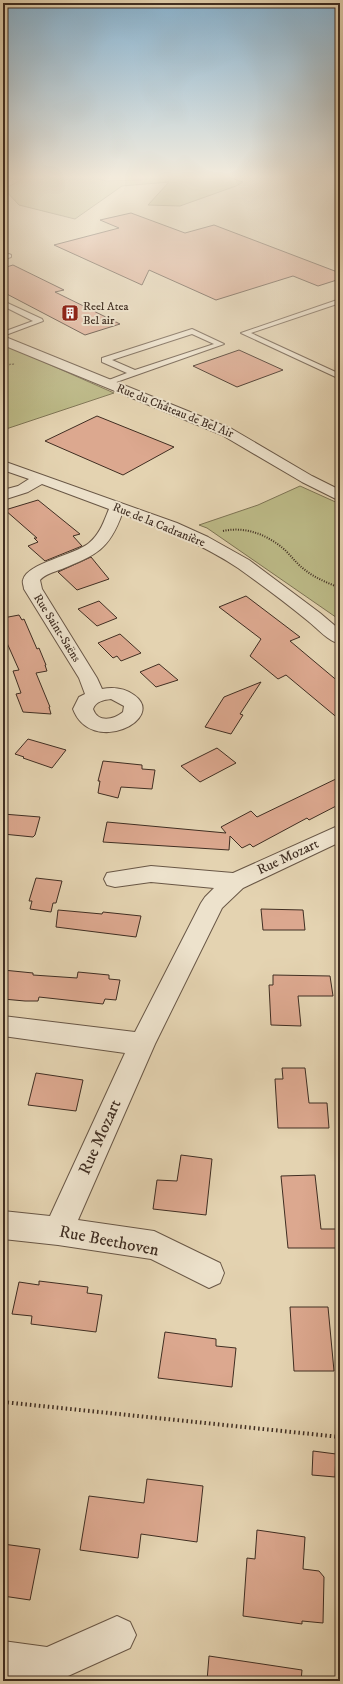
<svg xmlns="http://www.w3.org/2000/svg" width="343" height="1684" font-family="'IM FELL DW Pica',serif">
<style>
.green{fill:#bcba87;stroke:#7e7454}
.building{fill:#dca88f;stroke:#402e22}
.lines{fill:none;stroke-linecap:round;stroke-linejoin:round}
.service-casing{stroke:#695746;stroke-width:2}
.minor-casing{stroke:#695746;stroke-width:2}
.path-far2{stroke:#402e22;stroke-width:1.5;stroke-dasharray:0.5 1;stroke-linecap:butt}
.path-far1{stroke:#402e22;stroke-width:2;stroke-dasharray:1 1.5;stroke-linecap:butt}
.path{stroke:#402e22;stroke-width:4;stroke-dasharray:1.5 3;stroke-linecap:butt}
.service{fill:#ede2cc;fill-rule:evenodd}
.minor{fill:#ede2cc;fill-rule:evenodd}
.labels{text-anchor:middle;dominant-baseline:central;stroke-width:4;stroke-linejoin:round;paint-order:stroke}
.far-poi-label{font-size:12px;fill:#402e22;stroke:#ede2cc;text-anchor:start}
.far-street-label{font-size:12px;fill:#402e22;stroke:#ede2cc}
.street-label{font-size:14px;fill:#402e22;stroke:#ede2cc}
.near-street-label{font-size:17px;fill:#402e22;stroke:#ede2cc}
</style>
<rect width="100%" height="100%" fill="#e4d3b1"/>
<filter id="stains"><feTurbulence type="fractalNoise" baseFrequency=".005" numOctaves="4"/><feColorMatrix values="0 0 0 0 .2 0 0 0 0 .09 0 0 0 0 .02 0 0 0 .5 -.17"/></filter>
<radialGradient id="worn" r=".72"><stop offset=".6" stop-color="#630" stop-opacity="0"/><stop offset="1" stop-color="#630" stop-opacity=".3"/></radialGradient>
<g class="green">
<polygon points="3,175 86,175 106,181 141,180 153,175 222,175 243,182 236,186 180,206 148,205 169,182 122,186 75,219 19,205 4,189 21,180 3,177"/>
<polygon points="3,344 114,393 3,430"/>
<polygon points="300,486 340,504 340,620 207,528 199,525 258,505"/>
</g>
<g class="building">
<polygon points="131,213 185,233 214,225 340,273 340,279 318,286 293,276 216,300 149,270 142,285 54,245 119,228 100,220"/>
<polygon points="13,265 64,290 55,292 120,324 85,335 3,292 3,268"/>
<polygon points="239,350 283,370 237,387 193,366"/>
<polygon points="97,416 174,447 123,475 45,441"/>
<polygon points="38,500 80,534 73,536 82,546 45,561 28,546 38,542 34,538 37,538 5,510"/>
<polygon points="91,557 109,579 77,590 58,572"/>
<polygon points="246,596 300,637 290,641 340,683 340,720 286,675 278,679 250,656 261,639 219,607"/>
<polygon points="99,601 117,618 97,626 78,609"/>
<polygon points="19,615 22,620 24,619 37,649 39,648 46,665 45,665 47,671 36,673 50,707 49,707 51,714 23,712 16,694 21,693 13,671 19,670 3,634 3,618"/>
<polygon points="120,634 141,653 121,661 117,656 113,658 98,643"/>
<polygon points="159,664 178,680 156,687 140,672"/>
<polygon points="261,682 240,714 243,715 231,734 205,727 224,697"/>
<polygon points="28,739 66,750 52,768 23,758 24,757 15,754"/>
<polygon points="217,748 236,763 200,782 181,766"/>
<polygon points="103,761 142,765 142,769 155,770 152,789 121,787 118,798 98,793 100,781 98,781"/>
<polygon points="340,777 340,804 309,820 307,818 253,847 250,844 242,848 230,836 229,850 103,842 107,822 226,833 221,827 251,811 257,817"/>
<polygon points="3,814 40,817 35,835 33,837 3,834"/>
<polygon points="36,878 62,881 56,903 53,903 51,912 30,909 32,901 29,901"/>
<polygon points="261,909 303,910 305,930 263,930"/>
<polygon points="58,910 102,914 103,912 141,916 136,937 56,927"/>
<polygon points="3,970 33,973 33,975 77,978 78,972 109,975 109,979 120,980 116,1000 105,999 103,1004 39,997 38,1001 25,1001 3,999"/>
<polygon points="273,975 330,976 333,996 298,996 301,1026 271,1025 269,985 273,985"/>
<polygon points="282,1068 305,1068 309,1103 327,1103 329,1128 278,1128 275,1079 283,1079"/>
<polygon points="36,1073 83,1080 76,1111 28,1105"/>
<polygon points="181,1155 212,1159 206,1215 153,1209 157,1180 177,1181"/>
<polygon points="315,1175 321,1229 340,1229 340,1248 288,1248 281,1176"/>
<polygon points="39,1281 88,1287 87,1293 102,1295 96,1332 31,1324 32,1316 12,1314 19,1282 39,1285"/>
<polygon points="290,1307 328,1307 334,1371 294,1371"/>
<polygon points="165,1332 216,1339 216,1346 236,1348 232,1387 158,1378"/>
<polygon points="313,1451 336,1454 335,1477 312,1475"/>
<polygon points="147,1479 203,1486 197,1542 141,1534 138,1558 80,1550 89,1496 144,1503"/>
<polygon points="257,1530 305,1537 303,1569 319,1571 324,1577 323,1623 302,1621 302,1624 243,1616 247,1558 255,1559"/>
<polygon points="3,1544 40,1549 30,1600 3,1596"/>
<polygon points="209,1656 302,1670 301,1681 207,1681"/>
</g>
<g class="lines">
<g class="service-casing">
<g id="service">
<polygon points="9,254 11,255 11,257 3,260 3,256"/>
<polygon points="340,299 340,303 251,333 340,374 340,379 241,333"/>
<polygon points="3,301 42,319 43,321 3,336 3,332 33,321 3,306"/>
<path d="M192,329L224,344L108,385H102L101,383L127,373L102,362V358ZM192,334L214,344L135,370L112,360Z"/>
</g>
</g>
<g class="minor-casing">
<g id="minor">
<polygon points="3,336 232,429 312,476 340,490 340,501 302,482 222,435 3,345"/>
<path d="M3,461L177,523L208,537L249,560L320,613L340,630V644C328,641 318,629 308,621C286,603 262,585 238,568C202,544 163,528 122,514C109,550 96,555 62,569C54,572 45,574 40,580L42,589L97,678L102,689C113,687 124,688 134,695C168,719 91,757 73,709L79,697L85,694L79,678L24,589C24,586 22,583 23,580C27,563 75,555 89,543C100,534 104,521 109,509L42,484L28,492L3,500V490L18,486L29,479L3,470ZM111,699L124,706L123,712C113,720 98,723 93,709C96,701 104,700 111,699Z"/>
<polygon points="340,825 340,842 243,888 222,908 155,1044 78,1220 154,1231 220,1263 224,1273 220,1283 209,1288 151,1259 58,1245 3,1239 3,1211 50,1216 125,1053 3,1036 3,1016 135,1032 201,903 205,897 214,888 151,882 115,887 107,885 104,879 107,873 151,866 233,873"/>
<polygon points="117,1616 130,1622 136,1635 130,1648 57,1681 19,1681 3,1679 3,1641 47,1647"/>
</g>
</g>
<polyline class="path-far2" points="3,365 15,364"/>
<path class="path-far1" d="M223,531C246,526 268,535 285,550C292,557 297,564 305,570C315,578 328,583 340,588"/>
<polyline class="path" points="3,1402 340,1437"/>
<use href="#service" class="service"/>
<use href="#minor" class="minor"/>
</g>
<linearGradient id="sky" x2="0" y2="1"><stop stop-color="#88b5d4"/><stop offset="0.43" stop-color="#f3ebdc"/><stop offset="1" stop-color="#f3ebdc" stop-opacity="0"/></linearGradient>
<rect width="343" height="411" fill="url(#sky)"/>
<defs>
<g id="building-square" transform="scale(0.9)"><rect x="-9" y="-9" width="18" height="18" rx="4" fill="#8f2418" stroke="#ede2cc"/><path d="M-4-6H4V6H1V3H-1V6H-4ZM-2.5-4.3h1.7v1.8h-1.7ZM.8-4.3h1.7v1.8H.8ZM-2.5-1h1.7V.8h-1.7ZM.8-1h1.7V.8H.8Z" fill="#fff"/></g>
</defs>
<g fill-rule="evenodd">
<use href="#building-square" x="70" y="313"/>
</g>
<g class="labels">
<g class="far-poi-label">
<text x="83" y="306">Reel Atea<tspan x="83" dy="14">Bel air</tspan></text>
</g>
<g class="far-street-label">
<text transform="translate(175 411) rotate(22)">Rue du Château de Bel Air</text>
<text transform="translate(159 525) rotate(22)">Rue de la Cadranière</text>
<text transform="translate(57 628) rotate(58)">Rue Saint-Saëns</text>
</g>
<g class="street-label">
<text transform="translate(288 857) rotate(-25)">Rue Mozart</text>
</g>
<g class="near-street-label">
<text transform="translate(100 1137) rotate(-66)">Rue Mozart</text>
<text transform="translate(109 1241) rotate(11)">Rue Beethoven</text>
</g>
</g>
<rect width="343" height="1684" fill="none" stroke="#e4d3b1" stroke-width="16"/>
<rect x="4" y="4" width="335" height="1676" fill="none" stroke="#402e22" stroke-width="2"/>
<rect x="8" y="8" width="327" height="1668" fill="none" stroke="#402e22"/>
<rect width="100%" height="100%" filter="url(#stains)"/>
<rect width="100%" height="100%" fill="url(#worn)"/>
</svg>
